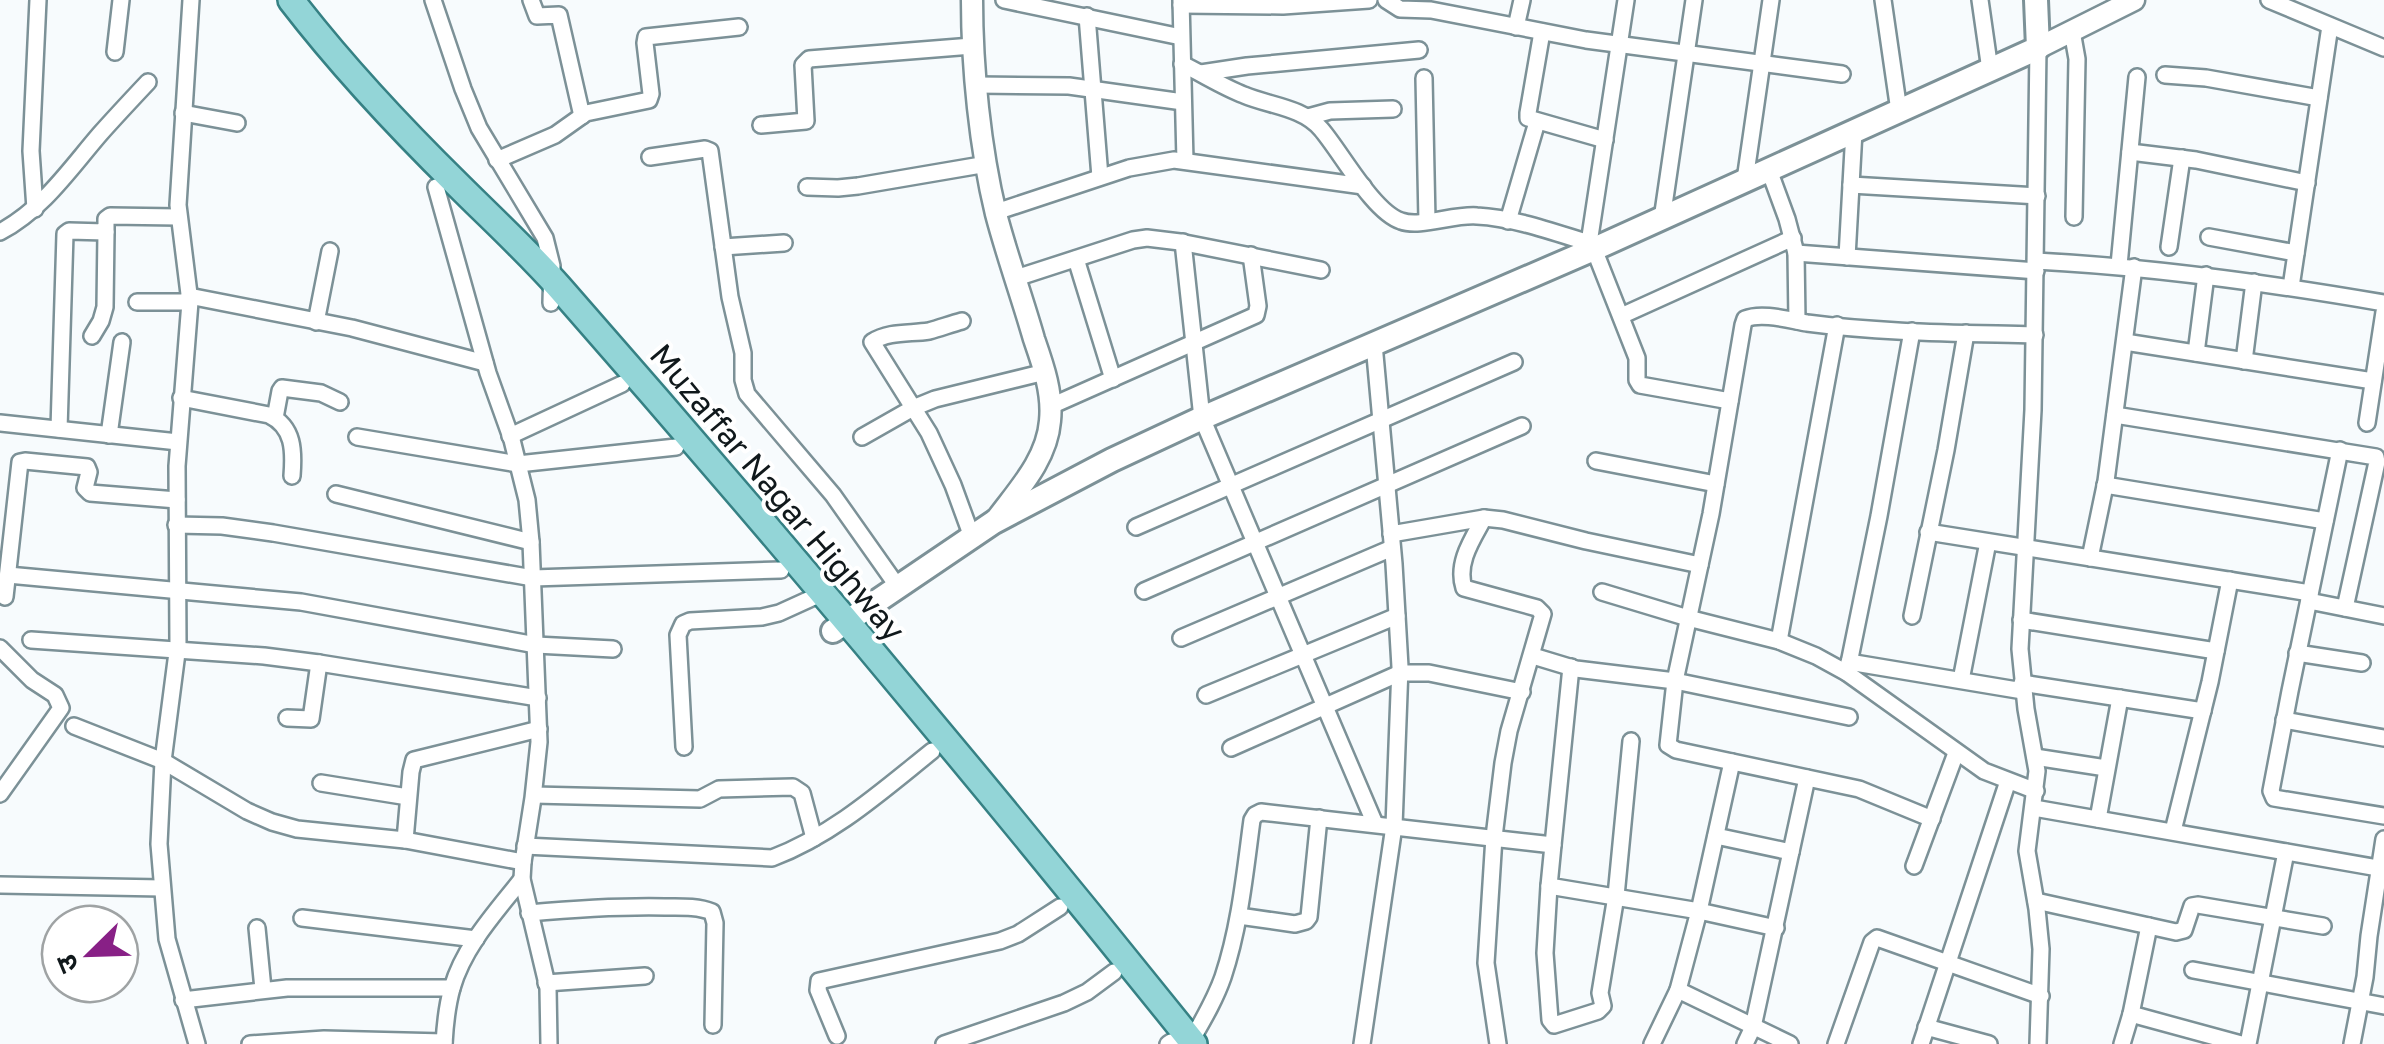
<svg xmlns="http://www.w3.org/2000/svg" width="2384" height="1044" font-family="'Golos Text','Noto Sans Devanagari',sans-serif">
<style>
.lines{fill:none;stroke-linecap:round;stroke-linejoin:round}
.minor-casing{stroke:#7c9197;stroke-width:20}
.tertiary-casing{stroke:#7c9197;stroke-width:25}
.secondary-casing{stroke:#7c9197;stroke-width:28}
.primary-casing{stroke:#368184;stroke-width:30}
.minor{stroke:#fff;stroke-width:15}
.tertiary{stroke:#fff;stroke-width:20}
.secondary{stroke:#fff;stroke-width:22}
.primary{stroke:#93d5d7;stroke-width:25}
.labels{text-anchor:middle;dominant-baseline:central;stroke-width:8;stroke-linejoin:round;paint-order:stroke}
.street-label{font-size:32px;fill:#10181b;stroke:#fff}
</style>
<rect width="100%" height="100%" fill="#f7fbfd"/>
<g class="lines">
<g class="minor-casing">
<g id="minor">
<polyline points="191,0 178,205 190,302 177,466 178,645 163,761 159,844 167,939 197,1044"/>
<polyline points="433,0 463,89 479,128 545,238 552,266 551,303"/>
<polyline points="531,0 537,16 559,15 582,116"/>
<polyline points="1004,0 1181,37"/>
<polyline points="1181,0 1185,161"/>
<polyline points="1386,0 1400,9 1431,10 1586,40 1842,74"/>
<polyline points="1883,0 1899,111"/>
<polyline points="1980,0 1990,70"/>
<polyline points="2269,0 2384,48"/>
<polyline points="1181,5 1283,6 1369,0"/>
<polyline points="1087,16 1100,177"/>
<polyline points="1516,27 1522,0"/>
<polyline points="2072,31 2077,59 2074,217"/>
<polyline points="1542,32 1528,113 1528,118 1605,140"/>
<polyline points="2038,48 2033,410 2020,649 2026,709 2037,771 2027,851 2037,909 2041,949 2038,1044"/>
<polyline points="115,52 121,0"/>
<path d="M1182,64C1203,74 1223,87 1244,95C1270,106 1302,107 1321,129C1341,152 1373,212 1401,221C1420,228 1454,214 1477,216C1515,218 1553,232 1589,243L1594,249L1637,358V380L1640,385L1730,401"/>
<polyline points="1201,73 1247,66 1419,50"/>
<polyline points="2165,75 2206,78 2319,98"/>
<polyline points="1424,78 1427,221"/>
<polyline points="977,85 1069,86 1183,102"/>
<polyline points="183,113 237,123"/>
<polyline points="1308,117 1330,111 1393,109"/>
<polyline points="761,125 806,121 803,65 809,59 972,46"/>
<polyline points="2130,152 2196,160 2307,183"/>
<polyline points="650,157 705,149 710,151 730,297 743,353 743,380 747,394 833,495 898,587"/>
<polyline points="497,160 555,135 586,113 649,100 651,94 645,43 646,37 739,27"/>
<polyline points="1769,170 1787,219 1796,253 1797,321"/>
<polyline points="1745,180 1771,0"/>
<polyline points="1851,185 2037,196"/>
<polyline points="436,187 488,373 512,440 527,500 531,542 539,742 533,798 523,862 522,879 548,988 549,1044"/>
<polyline points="807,187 838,188 858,186 987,164"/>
<polyline points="35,209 31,151 38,0"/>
<polyline points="996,212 1129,168 1174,160 1363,186"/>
<polyline points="1662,219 1694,0"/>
<polyline points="1508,221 1537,122"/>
<path d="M0,232C43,209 69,170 100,134C116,116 132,99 148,82"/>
<polyline points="2209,237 2296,253"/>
<polyline points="1183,242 1202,418 1375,824"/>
<polyline points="1589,243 1626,0"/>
<polyline points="723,247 784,243"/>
<polyline points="2169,247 2182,158"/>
<polyline points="1796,253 2036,271"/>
<polyline points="1847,257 1854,131"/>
<polyline points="1076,259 1113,379"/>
<path d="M2036,261C2153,267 2268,283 2384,303"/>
<polyline points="2119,265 2137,77"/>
<polyline points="1016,278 1133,240 1147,238 1180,242 1321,270"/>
<polyline points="2291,287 2330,26"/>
<polyline points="189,296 352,328 485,363"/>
<polyline points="137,302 190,302"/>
<polyline points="1621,316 1793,238"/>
<path d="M962,321C951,324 940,328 929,331C910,334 889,331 872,342L929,433L953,485L972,537"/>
<polyline points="316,322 330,251"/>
<polyline points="92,336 101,321 105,307 106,232"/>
<polyline points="2125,342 2373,381"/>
<polyline points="2196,353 2206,275"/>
<polyline points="2244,361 2254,282"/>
<path d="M181,398L269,415C294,427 294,451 292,476"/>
<polyline points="1051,406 1256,315 1258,306 1251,255"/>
<polyline points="2115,415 2376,457 2377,462 2345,608"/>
<polyline points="275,418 280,391 282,388 321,393 340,402"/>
<polyline points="0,423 178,442"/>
<polyline points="2367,423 2384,312"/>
<polyline points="59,429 65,234 69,231 106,232 106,219 110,216 178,217"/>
<polyline points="109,435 122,342"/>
<polyline points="510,436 622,384"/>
<polyline points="357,437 518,464 676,447"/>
<polyline points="862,437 913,408 935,399 1045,372"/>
<polyline points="2340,450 2290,691 2271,791 2274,798 2384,816"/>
<polyline points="1596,461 1716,484"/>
<polyline points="2105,485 2325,521"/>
<polyline points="336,494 531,542"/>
<path d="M1484,518C1472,540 1456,563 1464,588L1537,608L1543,614L1509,731L1503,763L1494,837L1486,963L1498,1044"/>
<polyline points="176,525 222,526 273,533 533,578 781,570"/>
<polyline points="1136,527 1514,362"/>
<polyline points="1928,532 2310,593"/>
<polyline points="1391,534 1484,518 1503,520 1586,541 1700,565"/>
<polyline points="2090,558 2106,481 2134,267"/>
<polyline points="8,575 301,602 536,645 613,649"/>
<polyline points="1144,591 1522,426"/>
<polyline points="1602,592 1688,618 1779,641 1816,656 1847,673 1984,771 2036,791"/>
<polyline points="5,597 20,462 25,461 87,467 89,472 85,488 90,493 177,500"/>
<polyline points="2309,601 2384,616"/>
<polyline points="1912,616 1946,450 1966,333"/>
<polyline points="2021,620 2216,651"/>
<polyline points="1181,638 1392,548"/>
<polyline points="31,640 264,656 319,663 538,698"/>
<polyline points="1779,641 1837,325"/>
<polyline points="0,648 32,680 55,695 61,708 0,794"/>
<polyline points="2297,653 2362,663"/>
<polyline points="1533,656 1576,669 1675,681 1849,717"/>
<polyline points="1849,662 2023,691"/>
<polyline points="1847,673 1879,516 1912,331"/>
<polyline points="1961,680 1988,542"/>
<polyline points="2022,683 2203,711"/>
<polyline points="1206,695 1397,616"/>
<polyline points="287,718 311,719 319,663"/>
<polyline points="2284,720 2384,738"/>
<polyline points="74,726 163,761 247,811 272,822 297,829 405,840 523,862"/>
<polyline points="684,747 678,635 683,624 690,621 762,617 779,613 823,593"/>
<polyline points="1231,748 1400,673 1429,673 1522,692"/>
<polyline points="2035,757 2106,768"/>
<polyline points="1732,762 1699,911 1776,928"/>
<polyline points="321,783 408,797"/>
<polyline points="534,795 700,799 719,789 793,787 802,793 814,838"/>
<polyline points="2034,808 2384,869"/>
<path d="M1932,819L1859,789L1676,750L1668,745L1675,681L1711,514L1743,325L1745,319C1762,312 1789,320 1807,323C1882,333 1959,333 2035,335"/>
<polyline points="2098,819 2120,698"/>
<polyline points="2173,831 2210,682 2230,580"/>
<polyline points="1716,836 1791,852"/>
<polyline points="405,840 411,772 414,760 539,729"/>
<polyline points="1553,845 1571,667"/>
<path d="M525,846L772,858C833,835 882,791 932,751"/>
<polyline points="1914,866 1956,753"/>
<polyline points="0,885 162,888"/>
<polyline points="1549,886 1545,953 1550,1020 1554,1025 1598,1011 1603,1006 1600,993 1616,896 1631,741"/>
<polyline points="2036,901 2176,932 2184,930 2192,906 2198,905 2323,926"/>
<path d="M529,913C574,909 619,906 665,907C680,907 698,906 712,912L715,923L713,1025"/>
<polyline points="1239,916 1295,924 1306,921 1309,917 1319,818"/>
<polyline points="302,918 476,939"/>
<polyline points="257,928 263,989"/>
<polyline points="2193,970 2384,1006"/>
<polyline points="546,983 645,976"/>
<polyline points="183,1000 287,988 452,988"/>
<polyline points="2131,1014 2241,1044"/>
<polyline points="1926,1027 1989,1044"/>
<polyline points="837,1036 818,990 819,981 1000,941 1018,934 1060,907"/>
<path d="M1191,1041C1203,1020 1215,1000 1223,977C1240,926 1245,872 1252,820L1255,815L1261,812L1553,845L1549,886L1699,911L1678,990L1790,1044"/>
<polyline points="250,1044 324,1039 444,1042"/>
<path d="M444,1044C445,1025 447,1006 452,988C464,946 496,912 522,879"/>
<polyline points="944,1044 1064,1003 1087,992 1114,972"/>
<polyline points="1168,1044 1171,1042"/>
<polyline points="1362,1044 1394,826 1400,667 1394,564 1374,344"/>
<polyline points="1652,1044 1678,990"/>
<polyline points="1745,1044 1753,1027 1807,778"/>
<polyline points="1836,1044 1872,942 1877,938 2041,996"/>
<polyline points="1921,1044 2008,781"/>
<polyline points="2122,1044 2131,1014 2149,926"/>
<polyline points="2248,1044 2286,852"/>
<polyline points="2352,1044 2365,977 2369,936 2384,839"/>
</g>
</g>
<g class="tertiary-casing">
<g id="tertiary">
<path d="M972,0C972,68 980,148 996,214C1007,256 1022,297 1034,339C1043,365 1053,393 1050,421C1047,460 1017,491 995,521"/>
<polyline points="2038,48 2134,0"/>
</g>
</g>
<g class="secondary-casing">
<polyline id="secondary" points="833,631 994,522 1112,460 1202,418 1594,249 2038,48 2036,0"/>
</g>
<g class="primary-casing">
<path id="primary" d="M291,0C341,65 399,127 458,185C491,218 527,251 559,287C776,534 988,787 1194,1044"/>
</g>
<use href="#minor" class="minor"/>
<use href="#tertiary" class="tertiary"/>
<use href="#secondary" class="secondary"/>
<use href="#primary" class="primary"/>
</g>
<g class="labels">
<g class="street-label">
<text transform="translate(778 492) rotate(50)">Muzaffar Nagar Highway</text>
</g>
</g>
<g transform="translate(90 954) rotate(247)"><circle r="48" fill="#ffffff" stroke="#9fa3a4" stroke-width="2.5"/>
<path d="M0-8L18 38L0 25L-18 38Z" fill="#882086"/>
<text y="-15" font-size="28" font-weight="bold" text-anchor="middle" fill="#10181b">उ</text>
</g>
</svg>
